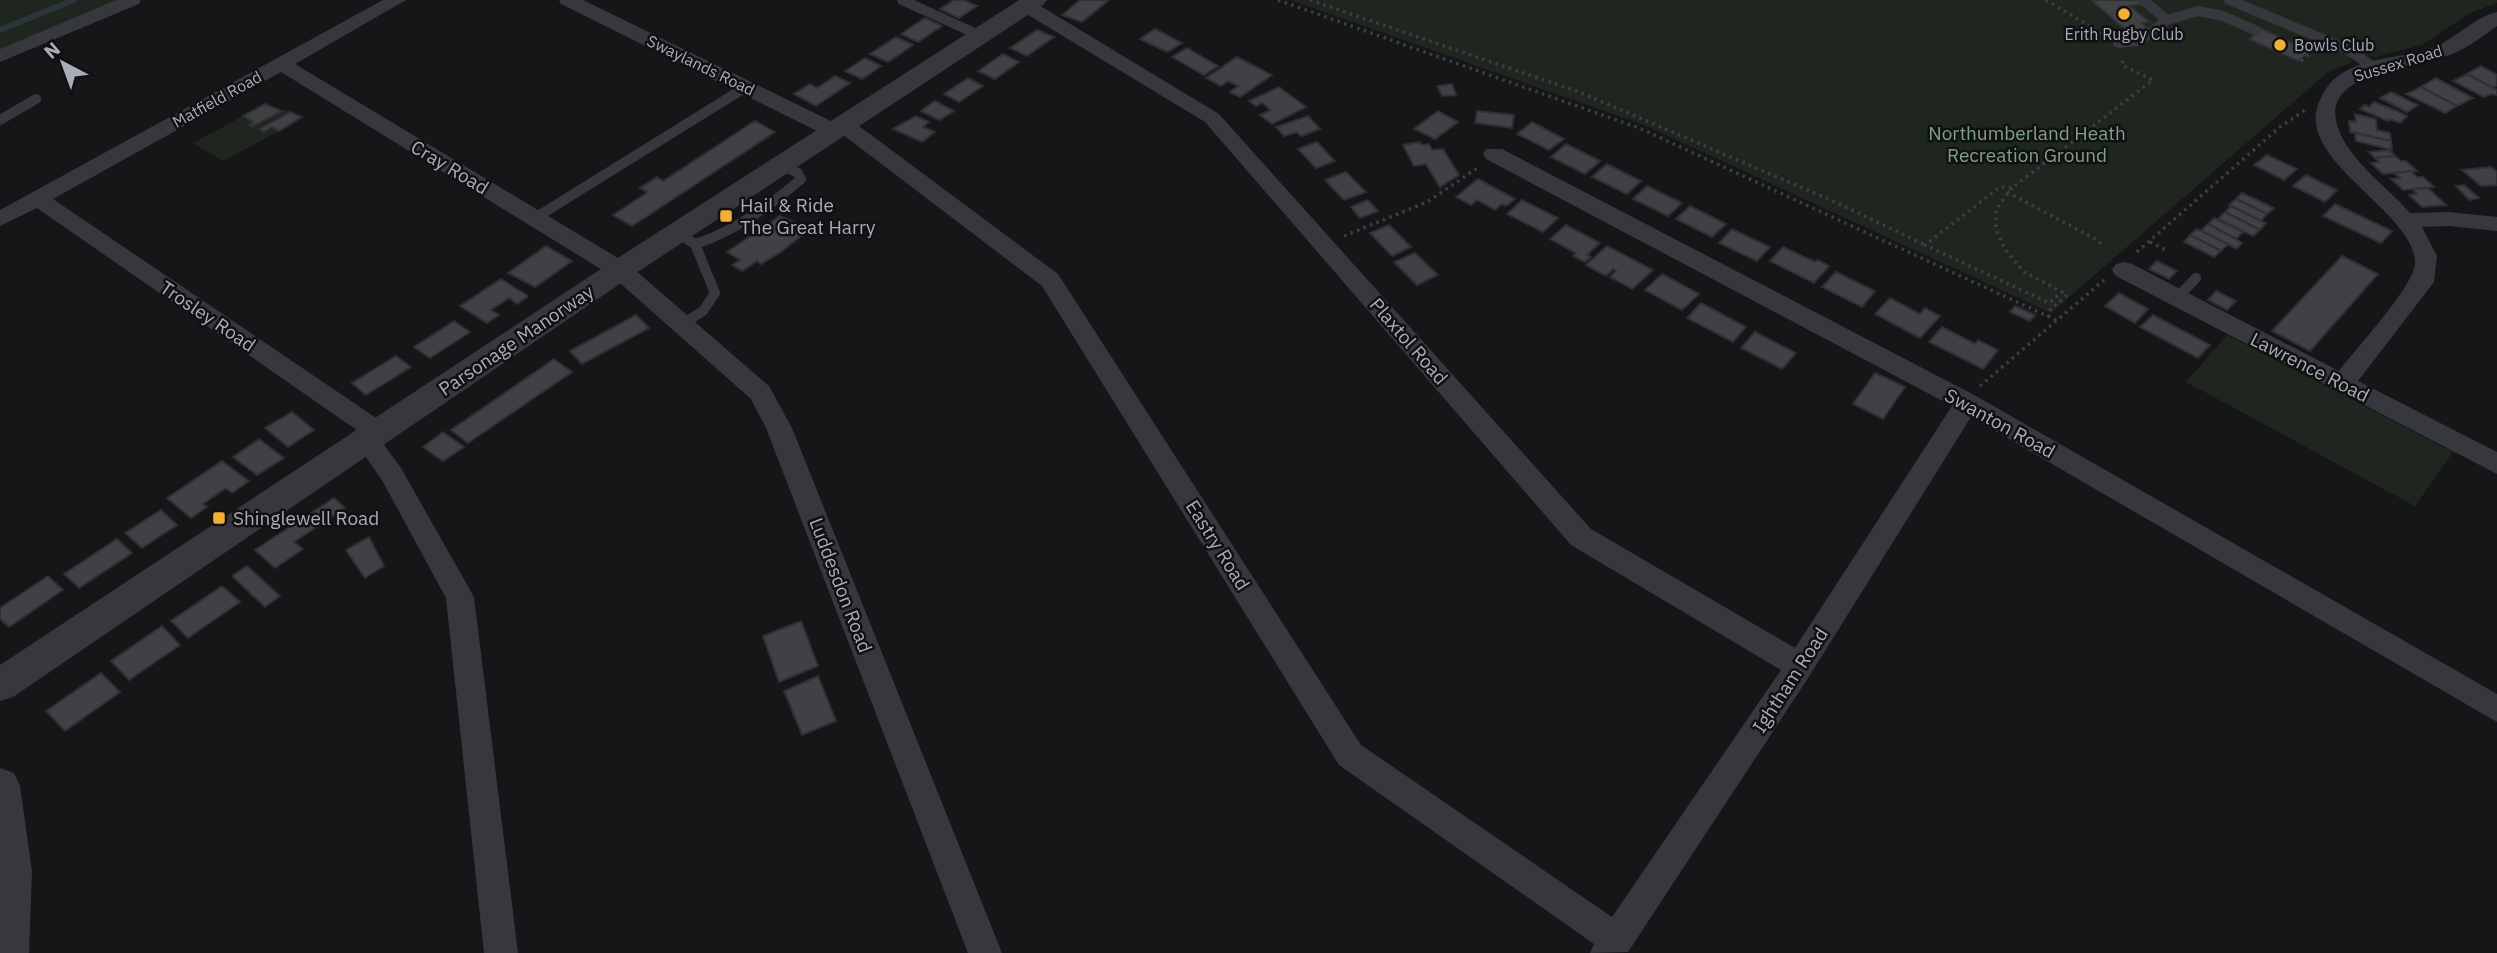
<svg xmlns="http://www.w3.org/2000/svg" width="2497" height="953" font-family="'IBM Plex Sans',sans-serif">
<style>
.green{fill:#1e261f}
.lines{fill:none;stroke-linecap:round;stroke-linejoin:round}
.stream{stroke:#2c353c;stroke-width:6}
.building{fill:#404145;stroke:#303034;stroke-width:2}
.path{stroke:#3d3f44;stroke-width:3.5;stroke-dasharray:2.5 4.5;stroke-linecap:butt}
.service{stroke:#37383d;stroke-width:10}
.minor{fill:#37383d;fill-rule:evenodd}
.tertiary{fill:#37383d;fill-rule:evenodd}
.poi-dot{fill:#f2b134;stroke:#111113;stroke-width:2.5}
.labels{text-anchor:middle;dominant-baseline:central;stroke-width:5;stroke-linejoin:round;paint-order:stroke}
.far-poi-label{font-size:16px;fill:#a8adb8;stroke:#111113}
.far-street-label{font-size:16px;fill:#a8adb8;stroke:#111113}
.park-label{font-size:19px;fill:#7fa381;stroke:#111113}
.street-label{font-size:19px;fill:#a8adb8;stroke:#111113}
.poi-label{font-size:19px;fill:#a8adb8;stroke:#111113;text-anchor:start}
</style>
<rect width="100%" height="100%" fill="#161618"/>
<g class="green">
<polygon points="0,0 117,0 0,49"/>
<polygon points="1290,0 2497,0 2497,3 2470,13 2422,45 2375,57 2364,55 2351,58 2351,63 2328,72 2051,313 1644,125"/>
<polygon points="286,109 290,112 260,129 272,127 279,131 223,161 193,143 243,116 253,122 249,125 252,127"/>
<polygon points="2227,335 2453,452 2415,506 2186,382"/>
</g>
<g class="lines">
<polyline class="stream" points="0,30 74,0"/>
</g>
<g class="building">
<polygon points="954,0 963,0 977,6 959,18 940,9"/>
<polygon points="1080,0 1109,0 1082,22 1062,15"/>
<polygon points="2091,0 2138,0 2142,4 2130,6 2150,22 2142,23 2147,28 2128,32"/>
<polygon points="925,18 942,26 918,42 901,34"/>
<polygon points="1155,29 1182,43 1167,52 1140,39"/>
<polygon points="2262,29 2310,51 2298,61 2249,39"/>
<polygon points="1037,30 1054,37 1027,56 1010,48"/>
<polygon points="896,37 913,45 888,62 870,54"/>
<polygon points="1187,48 1218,66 1204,75 1172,57"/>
<polygon points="1003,54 1019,62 995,79 978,71"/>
<polygon points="1237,57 1272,75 1240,97 1230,92 1238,86 1228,81 1221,86 1206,78"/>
<polygon points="865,58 881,66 862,79 845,71"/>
<polygon points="2481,66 2497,75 2497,85 2493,88 2467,74"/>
<polygon points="2467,74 2497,90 2497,95 2491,94 2484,97 2453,81"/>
<polygon points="835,76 850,83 816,106 794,94 810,84 817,88"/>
<polygon points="968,78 983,86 959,102 944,94"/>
<polygon points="2436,78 2473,98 2457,106 2421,87"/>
<polygon points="1452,84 1456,95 1442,96 1437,86"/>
<polygon points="1279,87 1306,107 1272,124 1260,115 1271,110 1262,103 1256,106 1249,101"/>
<polygon points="2421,87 2457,106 2445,113 2406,94"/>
<polygon points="2391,92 2418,105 2407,112 2380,98"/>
<polygon points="935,101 954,111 939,120 921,111"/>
<polygon points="2374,102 2397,111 2407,116 2400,123 2390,119 2388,121 2360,109 2365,105 2369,107"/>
<polygon points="265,104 282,111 252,127 249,125 253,122 243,116"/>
<polygon points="1438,111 1458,122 1435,139 1414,129"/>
<polygon points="1477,111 1514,115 1512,128 1475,123"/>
<polygon points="290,112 302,117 279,131 272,127 264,132 259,129"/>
<polygon points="2355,114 2376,119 2377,130 2390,133 2391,141 2350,132 2349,121 2356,122"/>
<polygon points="916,116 929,122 923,127 935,132 922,142 893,129"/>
<polygon points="1308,116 1320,129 1301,136 1297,132 1284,136 1276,127"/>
<polygon points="755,121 775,132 632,226 613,215 648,192 640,188 657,177 663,181"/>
<polygon points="1532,122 1564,139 1549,150 1517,134"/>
<polygon points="2355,133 2391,141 2392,150 2356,141"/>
<polygon points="1317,142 1335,161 1316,168 1298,149"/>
<polygon points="1420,142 1421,145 1429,144 1432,150 1443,149 1459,175 1440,187 1426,164 1414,166 1403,145"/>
<polygon points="1566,144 1600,161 1585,174 1551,157"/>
<polygon points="2389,150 2395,156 2375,158 2369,152"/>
<polygon points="2267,155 2297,169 2284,180 2254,165"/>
<polygon points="2395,156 2401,161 2406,161 2417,171 2383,174 2371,163 2379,162 2375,158"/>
<polygon points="1607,164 1641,181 1627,194 1592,177"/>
<polygon points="2491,167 2497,172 2497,185 2481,186 2462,170"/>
<polygon points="2411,171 2417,177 2423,177 2434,187 2403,190 2391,179 2400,178 2394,173"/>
<polygon points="1346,172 1366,192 1344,200 1325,180"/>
<polygon points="2306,175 2337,190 2325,202 2293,186"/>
<polygon points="1478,179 1515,199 1506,206 1502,204 1495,210 1477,200 1471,205 1456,197"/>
<polygon points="2464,185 2479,198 2469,200 2456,186"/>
<polygon points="1647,186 1682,203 1668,216 1633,199"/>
<polygon points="2428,188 2446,205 2422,207 2409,195 2417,194 2412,189"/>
<polygon points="2242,193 2274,208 2267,214 2236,199"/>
<polygon points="2236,199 2267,214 2261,221 2229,205"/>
<polygon points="1368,200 1378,211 1360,218 1351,207"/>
<polygon points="1522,200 1558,218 1543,232 1507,214"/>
<polygon points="2335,204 2392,231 2381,243 2323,216"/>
<polygon points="1690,206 1726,224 1712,237 1676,219"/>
<polygon points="2231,206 2261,221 2266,223 2260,230 2225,212"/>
<polygon points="2225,212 2260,230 2253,236 2218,219"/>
<polygon points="780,216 810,229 781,252 761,264 757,261 742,271 732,265 740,260 727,252"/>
<polygon points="2214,218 2243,232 2236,239 2208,224"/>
<polygon points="2208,224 2236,239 2242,243 2237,249 2201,231"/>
<polygon points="1389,225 1411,247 1392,256 1370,233"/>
<polygon points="1566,225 1600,243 1587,255 1591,257 1585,262 1573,256 1576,253 1550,239"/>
<polygon points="1732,229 1734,230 1770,247 1757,261 1719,243"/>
<polygon points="2197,229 2201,231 2228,244 2221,251 2190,235"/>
<polygon points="2190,235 2221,251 2214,257 2184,242"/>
<polygon points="546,246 572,261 535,287 508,273"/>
<polygon points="1607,246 1653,270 1632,289 1610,277 1616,271 1613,269 1606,276 1586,265"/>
<polygon points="1783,247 1815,262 1818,260 1829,266 1814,283 1770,261"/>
<polygon points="1415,253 1438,275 1417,285 1394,262"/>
<polygon points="2342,256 2378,274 2310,351 2272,331"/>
<polygon points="2157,261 2177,271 2169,279 2149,269"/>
<polygon points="1836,272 1875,291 1862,307 1822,287"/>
<polygon points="1662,274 1699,294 1682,310 1645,290"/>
<polygon points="501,279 528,296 517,304 509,298 491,310 499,315 487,323 460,306"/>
<polygon points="2216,291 2236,301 2227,310 2208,300"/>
<polygon points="2119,293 2148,309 2135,323 2105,306"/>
<polygon points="1890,298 1920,314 1925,308 1940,316 1920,338 1875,314"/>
<polygon points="1701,303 1746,327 1733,342 1687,318"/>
<polygon points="2015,306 2035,315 2030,321 2010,312"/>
<polygon points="636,315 649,328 582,364 570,351"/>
<polygon points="2153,315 2210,345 2198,358 2140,327"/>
<polygon points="454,321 470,332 430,358 414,347"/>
<polygon points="1942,327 1975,344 1978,340 1998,350 1983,369 1929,342"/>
<polygon points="1755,332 1796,353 1782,369 1741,348"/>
<polygon points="396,356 411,367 366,395 352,383"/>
<polygon points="554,359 572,372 468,443 451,430"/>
<polygon points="1875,373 1905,387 1883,419 1853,404"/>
<polygon points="292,412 314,430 288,447 265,428"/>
<polygon points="443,432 464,447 443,461 423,447"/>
<polygon points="259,439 284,458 257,475 233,457"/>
<polygon points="222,461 249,481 232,493 226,488 203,504 207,507 191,518 167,498"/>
<polygon points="334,498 345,508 294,542 303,549 275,568 255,550"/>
<polygon points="161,510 177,525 142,548 125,533"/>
<polygon points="369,537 384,566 365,578 346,550"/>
<polygon points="117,539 132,553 79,588 64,574"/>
<polygon points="247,566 280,596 265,607 232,576"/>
<polygon points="48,576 63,590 9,627 0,619 0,608"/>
<polygon points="222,586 240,602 188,638 171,621"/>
<polygon points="801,621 818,666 779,682 763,636"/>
<polygon points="162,626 180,645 129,680 111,661"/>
<polygon points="101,673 120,692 65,731 46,711"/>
<polygon points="818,676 836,721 802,735 784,691"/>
</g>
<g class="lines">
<g class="path">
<polyline points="1278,0 1639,128 2056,320"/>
<polyline points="1310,0 1579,92 1833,201 1925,245"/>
<polyline points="2046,0 2103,34"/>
<polyline points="2301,61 2312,51"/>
<polyline points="2012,188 1996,209 1996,229 2004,248 2024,272 2062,292"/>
<polyline points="2007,192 2099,241 2103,247"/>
<polyline points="1344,236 1427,202 1479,167"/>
<polyline points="2150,242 2166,250"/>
<polyline points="2137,252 2281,126 2307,109"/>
<polyline points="2049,317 2048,312 2067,295 2062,292 2049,303 1925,245 2000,187 2012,188 2153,80 2122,65 2123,60"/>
<polyline points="1980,386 2104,280"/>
</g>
<g class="service">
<polyline points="902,0 979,35"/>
<polyline points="2229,0 2345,48 2375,68"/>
<polyline points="2167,20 2198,11 2223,16 2257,31"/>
<polyline points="2118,43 2139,41 2167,20 2143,0"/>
<polyline points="0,120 36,99"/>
<polyline points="535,218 746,87"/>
<path d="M677,233L695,244C734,232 770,206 801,179L798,173L781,165"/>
<polyline points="2177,298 2196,278"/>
<polyline points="681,325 703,311 715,293 695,244"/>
</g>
<g class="minor">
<polygon points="116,0 141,0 139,4 0,62 0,49"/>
<polygon points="383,0 406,0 295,64 628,264 769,386 792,428 1002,953 968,953 766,428 751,399 612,276 281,72 53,199 388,426 392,433 388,440 382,442 401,468 474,597 518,953 484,953 446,598 383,482 355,441 361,433 37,208 0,226 0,210"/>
<polygon points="559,0 583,0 835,123 844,119 851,120 1058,274 1361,745 1612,917 1781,670 1571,545 1205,122 1020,10 1018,6 1020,2 1034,2 1219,114 1591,529 1795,648 1952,406 1486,159 1483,154 1486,149 1502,149 1976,396 2497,694 2497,722 1971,417 1810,675 1628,952 1590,953 1594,944 1339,765 1042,286 842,134 834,137 827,136 561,4"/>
<path d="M2497,12V26C2479,39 2462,52 2441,58C2398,71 2302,75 2347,146C2363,171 2390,190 2410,213L2449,212L2497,217V231L2449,226L2422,227L2437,256L2434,282L2358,381L2497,452V474L2116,276L2112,270L2116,264L2124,262L2132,264L2339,371C2355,350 2414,286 2415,264C2417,211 2288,158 2321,98C2326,88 2331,80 2341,74C2366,57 2399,58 2427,50C2453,42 2472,18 2497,12Z"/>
</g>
<g class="tertiary">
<polygon points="1019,0 1047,0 1043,5 630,277 13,697 0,701 0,665 610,263"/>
<polygon points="0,768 14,773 20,786 32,872 29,953 0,953"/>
</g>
</g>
<g class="poi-dot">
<circle cx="2124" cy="14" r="7"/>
<circle cx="2280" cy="45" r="7"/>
<rect x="719" y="209" width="14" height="14" rx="3.5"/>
<rect x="212" y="511" width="14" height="14" rx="3.5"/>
</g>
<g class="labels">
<g class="far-poi-label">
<text x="2124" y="34">Erith Rugby Club</text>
<text x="2294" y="45" text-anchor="start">Bowls Club</text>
</g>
<g class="far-street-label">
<text transform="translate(2398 63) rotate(-17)">Sussex Road</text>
<text transform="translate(701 65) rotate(26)">Swaylands Road</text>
<text transform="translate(217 99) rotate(-29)">Matfield Road</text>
</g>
<g class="park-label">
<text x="2027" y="133">Northumberland Heath<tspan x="2027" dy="22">Recreation Ground</tspan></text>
</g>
<g class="street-label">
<text transform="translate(450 167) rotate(31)">Cray Road</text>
<text transform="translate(208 316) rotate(34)">Trosley Road</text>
<text transform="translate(516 340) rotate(-34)">Parsonage Manorway</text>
<text transform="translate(1409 341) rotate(49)">Plaxtol Road</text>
<text transform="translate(2310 367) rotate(27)">Lawrence Road</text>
<text transform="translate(2000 423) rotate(29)">Swanton Road</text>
<text transform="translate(1218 545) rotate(58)">Eastry Road</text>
<text transform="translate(841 585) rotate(69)">Luddesdon Road</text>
<text transform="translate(1790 680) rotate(-57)">Ightham Road</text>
</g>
<g class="poi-label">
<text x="740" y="205">Hail &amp; Ride<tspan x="740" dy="22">The Great Harry</tspan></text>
<text x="233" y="518">Shinglewell Road</text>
</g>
</g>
<g transform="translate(63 63) rotate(319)" stroke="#111113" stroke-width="5" paint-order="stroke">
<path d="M0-5L12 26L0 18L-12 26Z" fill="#a8adb8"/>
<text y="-10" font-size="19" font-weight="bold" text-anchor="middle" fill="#a8adb8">N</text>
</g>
</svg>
